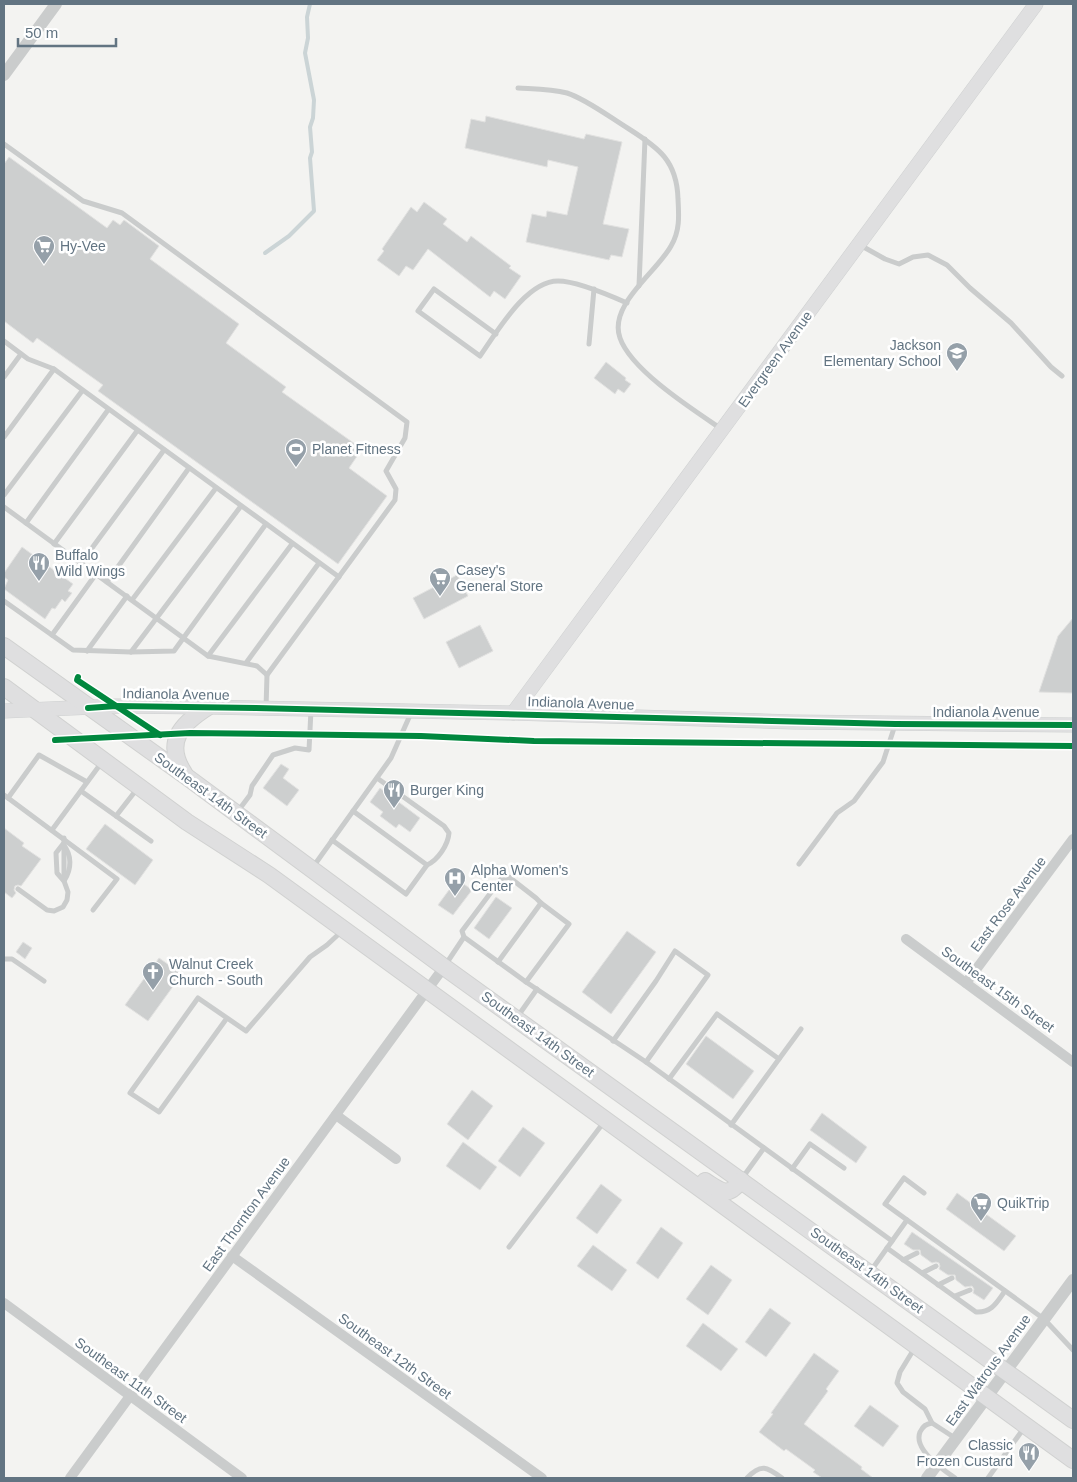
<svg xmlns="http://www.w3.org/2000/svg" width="1077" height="1482" font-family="Helvetica,sans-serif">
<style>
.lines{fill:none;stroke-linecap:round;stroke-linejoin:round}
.stream{stroke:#cbd4d6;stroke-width:4}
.building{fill:#cdcfcf;stroke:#e2e2e1}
.secondary-casing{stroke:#cfd1d1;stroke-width:15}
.primary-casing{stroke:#d0d1d0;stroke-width:18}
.service{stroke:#cacccc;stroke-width:5}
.minor{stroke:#cacccc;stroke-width:10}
.tertiary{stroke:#cacccc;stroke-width:12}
.secondary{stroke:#dfdfe0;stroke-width:14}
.primary{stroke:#dfdfe0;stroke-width:16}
.cycleway-casing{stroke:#fff;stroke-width:9}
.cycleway{stroke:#00873e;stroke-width:6}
.labels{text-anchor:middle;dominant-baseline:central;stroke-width:5;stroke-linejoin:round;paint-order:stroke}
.poi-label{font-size:14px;fill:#627482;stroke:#fff;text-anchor:start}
.street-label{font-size:14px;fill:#627482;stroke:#fff}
</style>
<rect width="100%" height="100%" fill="#f3f3f1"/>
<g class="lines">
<polyline class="stream" points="265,253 289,236 314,211 310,158 312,152 310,127 313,118 314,100 305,53 308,38 307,17 310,4"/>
</g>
<g class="building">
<polygon points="486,116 584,139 586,134 622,142 603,224 629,229 622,257 611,255 609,260 526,242 532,214 546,217 547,211 567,215 578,167 548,160 547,167 465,148 471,119 485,122"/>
<polygon points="9,157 107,228 113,220 120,225 124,220 159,246 150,259 239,324 226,343 286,387 282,392 362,449 349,468 387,496 338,564 98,391 103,385 37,338 33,343 4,321 4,164"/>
<polygon points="424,202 447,219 443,224 467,242 471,236 511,266 509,268 521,276 505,299 494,291 490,297 428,249 413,270 406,266 399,276 377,260 384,251 382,249 411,207 417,212"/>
<polygon points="606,362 626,378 625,380 631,384 624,393 618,389 615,394 594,378"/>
<polygon points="22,547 73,584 68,591 72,593 65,602 62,599 55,609 52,608 45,619 4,589 8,580 4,577 4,573"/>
<polygon points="457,575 468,596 424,619 413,598"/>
<polygon points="1073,618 1073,693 1039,692 1058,636"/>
<polygon points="480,625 493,651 459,668 446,642"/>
<polygon points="281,764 289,769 283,778 299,790 287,806 263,788"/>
<polygon points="380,788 420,818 410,832 399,824 396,828 380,816 383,812 370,802"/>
<polygon points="105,824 153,860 135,885 86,849"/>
<polygon points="4,828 24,843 22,846 41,859 21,886 18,885 15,886 14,890 16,893 12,898 4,892"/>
<polygon points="457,879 472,890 453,915 438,905"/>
<polygon points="496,897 512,908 489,939 474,928"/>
<polygon points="627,931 656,952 611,1014 582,992"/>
<polygon points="23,942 32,948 25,959 16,952"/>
<polygon points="159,958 182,974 148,1021 125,1005"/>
<polygon points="706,1036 754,1071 733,1099 686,1064"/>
<polygon points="472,1090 493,1106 468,1140 447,1124"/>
<polygon points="822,1113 867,1147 856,1163 810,1130"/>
<polygon points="523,1127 545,1143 520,1177 498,1161"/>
<polygon points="463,1142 497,1167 480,1190 446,1166"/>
<polygon points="601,1184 622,1200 597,1234 576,1218"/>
<polygon points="957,1193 1016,1236 1004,1251 946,1209"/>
<polygon points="661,1227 683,1243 658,1279 636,1263"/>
<polygon points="912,1232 993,1288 984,1300 973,1293 974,1289 972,1286 965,1287 956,1280 955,1275 948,1275 939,1269 940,1266 939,1263 936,1262 932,1263 921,1255 920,1250 913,1250 904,1244"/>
<polygon points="593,1245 627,1270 612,1291 577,1266"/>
<polygon points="711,1265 732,1280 708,1315 686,1299"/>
<polygon points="770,1308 791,1323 766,1357 745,1342"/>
<polygon points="703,1323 738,1349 721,1371 686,1346"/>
<polygon points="814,1353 839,1371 826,1389 828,1391 804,1424 862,1467 861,1469 873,1478 822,1478 813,1472 815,1470 786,1449 784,1451 759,1432 773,1414 771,1413"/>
<polygon points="870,1405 899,1426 883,1447 854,1426"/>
</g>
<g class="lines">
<g class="secondary-casing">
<g id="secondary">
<polyline points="4,711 116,706 208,707 513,713 793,722 1073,725"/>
<polyline points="513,713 1036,4"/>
</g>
</g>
<g class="primary-casing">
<g id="primary">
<polyline points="4,646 187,777 444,967 1073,1420"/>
<polyline points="4,687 187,822 269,875 1073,1460"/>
<path d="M184,773C164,742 181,724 208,707"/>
<path d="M705,1181C721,1191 728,1199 741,1180"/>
</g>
</g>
<g class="service">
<path d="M518,88C534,89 551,89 567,93C586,99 611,118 629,129C659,148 677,161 678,199C679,216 680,231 671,246C657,272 608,305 620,338C631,370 692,409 720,428"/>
<polyline points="4,144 83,201 122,213 407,422 405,438 386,471 396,489 395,500 267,675"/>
<polyline points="860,245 885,259 899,264 913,257 928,255 947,265 970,288 1011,323 1051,367 1062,376"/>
<polyline points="639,286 645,139"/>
<path d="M496,334L434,289L418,311L480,356C497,332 526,281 558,281C577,281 609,295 627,303"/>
<polyline points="4,341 28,359 54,369 339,577"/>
<polyline points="589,344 594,289"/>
<polyline points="4,377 21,354"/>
<polyline points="4,437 54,369"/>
<polyline points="4,495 82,391"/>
<polyline points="4,507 208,656 257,666 267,675 266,708"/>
<polyline points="26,523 108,410"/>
<polyline points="54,544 137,431"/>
<polyline points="81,563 164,450"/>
<polyline points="107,582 189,468"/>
<polyline points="132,600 216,488"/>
<polyline points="4,601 73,650 131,652 174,651 266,524"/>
<polyline points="52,635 96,574"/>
<polyline points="87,651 127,596"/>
<polyline points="131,652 241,506"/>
<polyline points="208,656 292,544"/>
<polyline points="246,663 319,563"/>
<path d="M377,778L444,826L449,833C448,845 438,860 427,865"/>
<polyline points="81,791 151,841"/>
<polyline points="4,795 117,879 93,910"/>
<polyline points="8,798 39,755 87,782"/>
<polyline points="238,811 250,795 252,786 273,755 295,748 309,750 311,710"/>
<polyline points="116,816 137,789"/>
<polyline points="52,830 102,762"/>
<polyline points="332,840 406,894 427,865 353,811"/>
<path d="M63,844C72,855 72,869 64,881L57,873L56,853Z"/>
<polyline points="799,864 837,813 854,801 883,762 895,725"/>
<polyline points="313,867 391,758 411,713"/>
<polyline points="18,889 47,910 54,911 63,907 67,900 68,892 64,881 64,838"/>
<polyline points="464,937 462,931 501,879 509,877 536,898 541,903"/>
<polyline points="4,959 12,959 44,981"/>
<polyline points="498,962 541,903 569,924 526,982"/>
<polyline points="446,964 464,937 526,982 646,1062 892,1241"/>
<polyline points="518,1016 537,989"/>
<polyline points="227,1018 159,1112 130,1093 198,998 246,1031 310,957 327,945 342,931"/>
<polyline points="613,1041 656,981 675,951 708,975 646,1062"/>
<polyline points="779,1059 801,1029"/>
<polyline points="669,1079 717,1014 779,1059 731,1125"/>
<polyline points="792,1169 810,1144 844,1168"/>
<polyline points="743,1177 764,1148"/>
<polyline points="924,1193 904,1178 885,1204 1044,1319 1073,1350"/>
<polyline points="509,1247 604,1122"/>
<path d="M887,1248L976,1312C992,1313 997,1302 1005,1291"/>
<polyline points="903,1260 917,1253"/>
<polyline points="870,1272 907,1220"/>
<polyline points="922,1273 936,1266"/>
<polyline points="938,1285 952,1278"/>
<polyline points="955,1296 970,1290"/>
<polyline points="914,1349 900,1372 897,1383 903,1392 925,1409 932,1423"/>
<path d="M955,1438L932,1423C926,1424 923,1426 920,1432C913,1449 942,1469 955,1478"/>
<path d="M747,1478C761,1463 767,1467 782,1478"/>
<polyline points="988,1478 1024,1428"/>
</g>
<g class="minor">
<polyline points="906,939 1073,1062"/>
<polyline points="966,983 1073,839"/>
<polyline points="336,1115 396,1159"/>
<polyline points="232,1256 542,1478"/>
<polyline points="4,1303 242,1478"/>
<polyline points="70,1478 444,967"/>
</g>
<g class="tertiary">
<polyline points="4,75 56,4"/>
<polyline points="927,1478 1073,1280"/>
</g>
<use href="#secondary" class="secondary"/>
<use href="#primary" class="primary"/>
<g class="cycleway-casing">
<g id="cycleway">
<polyline points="78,677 77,680 160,735"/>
<polyline points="88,708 116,706 256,708 895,724 1073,725"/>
<polyline points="55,740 190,733 421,736 534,741 1073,746"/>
</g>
</g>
<use href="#cycleway" class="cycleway"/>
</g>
<defs>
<g id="supermarket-pin" transform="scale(1.125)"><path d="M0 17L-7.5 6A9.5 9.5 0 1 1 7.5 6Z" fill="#95a0a9" stroke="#fff"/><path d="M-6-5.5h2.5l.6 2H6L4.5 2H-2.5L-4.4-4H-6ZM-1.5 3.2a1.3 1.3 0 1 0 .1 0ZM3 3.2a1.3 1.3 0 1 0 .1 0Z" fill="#fff"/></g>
<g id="school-pin" transform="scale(1.125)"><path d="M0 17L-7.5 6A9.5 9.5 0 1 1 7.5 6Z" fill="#95a0a9" stroke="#fff"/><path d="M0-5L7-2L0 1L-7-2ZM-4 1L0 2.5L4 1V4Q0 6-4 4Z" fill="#fff"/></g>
<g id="stadium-pin" transform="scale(1.125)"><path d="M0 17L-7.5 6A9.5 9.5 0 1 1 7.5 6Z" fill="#95a0a9" stroke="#fff"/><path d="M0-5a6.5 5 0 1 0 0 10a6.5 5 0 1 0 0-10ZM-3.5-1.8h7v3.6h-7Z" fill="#fff"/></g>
<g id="restaurant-pin" transform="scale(1.125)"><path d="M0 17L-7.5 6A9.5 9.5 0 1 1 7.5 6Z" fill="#95a0a9" stroke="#fff"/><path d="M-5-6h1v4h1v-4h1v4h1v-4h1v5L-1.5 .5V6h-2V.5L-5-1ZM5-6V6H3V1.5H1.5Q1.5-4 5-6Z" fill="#fff"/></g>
<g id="hospital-pin" transform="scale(1.125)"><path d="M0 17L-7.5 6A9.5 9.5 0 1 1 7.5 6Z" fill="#95a0a9" stroke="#fff"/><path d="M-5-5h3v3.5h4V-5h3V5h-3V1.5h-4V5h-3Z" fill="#fff"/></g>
<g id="church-pin" transform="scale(1.125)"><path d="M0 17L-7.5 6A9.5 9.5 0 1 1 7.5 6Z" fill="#95a0a9" stroke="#fff"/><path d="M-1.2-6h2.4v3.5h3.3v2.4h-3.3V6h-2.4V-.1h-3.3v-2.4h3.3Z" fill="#fff"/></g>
</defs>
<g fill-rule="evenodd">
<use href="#supermarket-pin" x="44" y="246"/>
<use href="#school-pin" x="957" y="353"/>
<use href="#stadium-pin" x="296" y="449"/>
<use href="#restaurant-pin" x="39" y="563"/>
<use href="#supermarket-pin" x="440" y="578"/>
<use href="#restaurant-pin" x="394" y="790"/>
<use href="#hospital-pin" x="455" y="878"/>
<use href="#church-pin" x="153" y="972"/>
<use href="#supermarket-pin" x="981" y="1203"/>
<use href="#restaurant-pin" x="1029" y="1453"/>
</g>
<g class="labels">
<g class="poi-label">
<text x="60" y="246">Hy-Vee</text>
<text x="941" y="345" text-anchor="end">Jackson<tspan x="941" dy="16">Elementary School</tspan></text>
<text x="312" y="449">Planet Fitness</text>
<text x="55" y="555">Buffalo<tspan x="55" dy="16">Wild Wings</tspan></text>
<text x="456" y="570">Casey's<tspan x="456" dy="16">General Store</tspan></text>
<text x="410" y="790">Burger King</text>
<text x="471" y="870">Alpha Women's<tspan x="471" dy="16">Center</tspan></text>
<text x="169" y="964">Walnut Creek<tspan x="169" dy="16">Church - South</tspan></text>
<text x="997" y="1203">QuikTrip</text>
<text x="1013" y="1445" text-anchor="end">Classic<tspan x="1013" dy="16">Frozen Custard</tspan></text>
</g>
<g class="street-label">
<text transform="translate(775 359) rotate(-54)">Evergreen Avenue</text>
<text transform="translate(176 694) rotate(1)">Indianola Avenue</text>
<text transform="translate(581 703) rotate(2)">Indianola Avenue</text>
<text x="986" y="712">Indianola Avenue</text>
<text transform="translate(211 795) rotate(36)">Southeast 14th Street</text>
<text transform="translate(1008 904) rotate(-53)">East Rose Avenue</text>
<text transform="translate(998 989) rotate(36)">Southeast 15th Street</text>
<text transform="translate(538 1034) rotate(36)">Southeast 14th Street</text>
<text transform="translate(246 1214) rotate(-54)">East Thornton Avenue</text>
<text transform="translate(867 1270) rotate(36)">Southeast 14th Street</text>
<text transform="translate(395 1356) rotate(36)">Southeast 12th Street</text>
<text transform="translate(988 1370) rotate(-54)">East Watrous Avenue</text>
<text transform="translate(131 1380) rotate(36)">Southeast 11th Street</text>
</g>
</g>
<rect width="1077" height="1482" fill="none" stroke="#627482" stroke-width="10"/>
<path d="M18 38v8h98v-8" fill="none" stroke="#627482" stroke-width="2.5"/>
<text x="25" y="38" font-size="15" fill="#627482" stroke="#ffffff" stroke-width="4" paint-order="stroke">50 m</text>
</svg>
